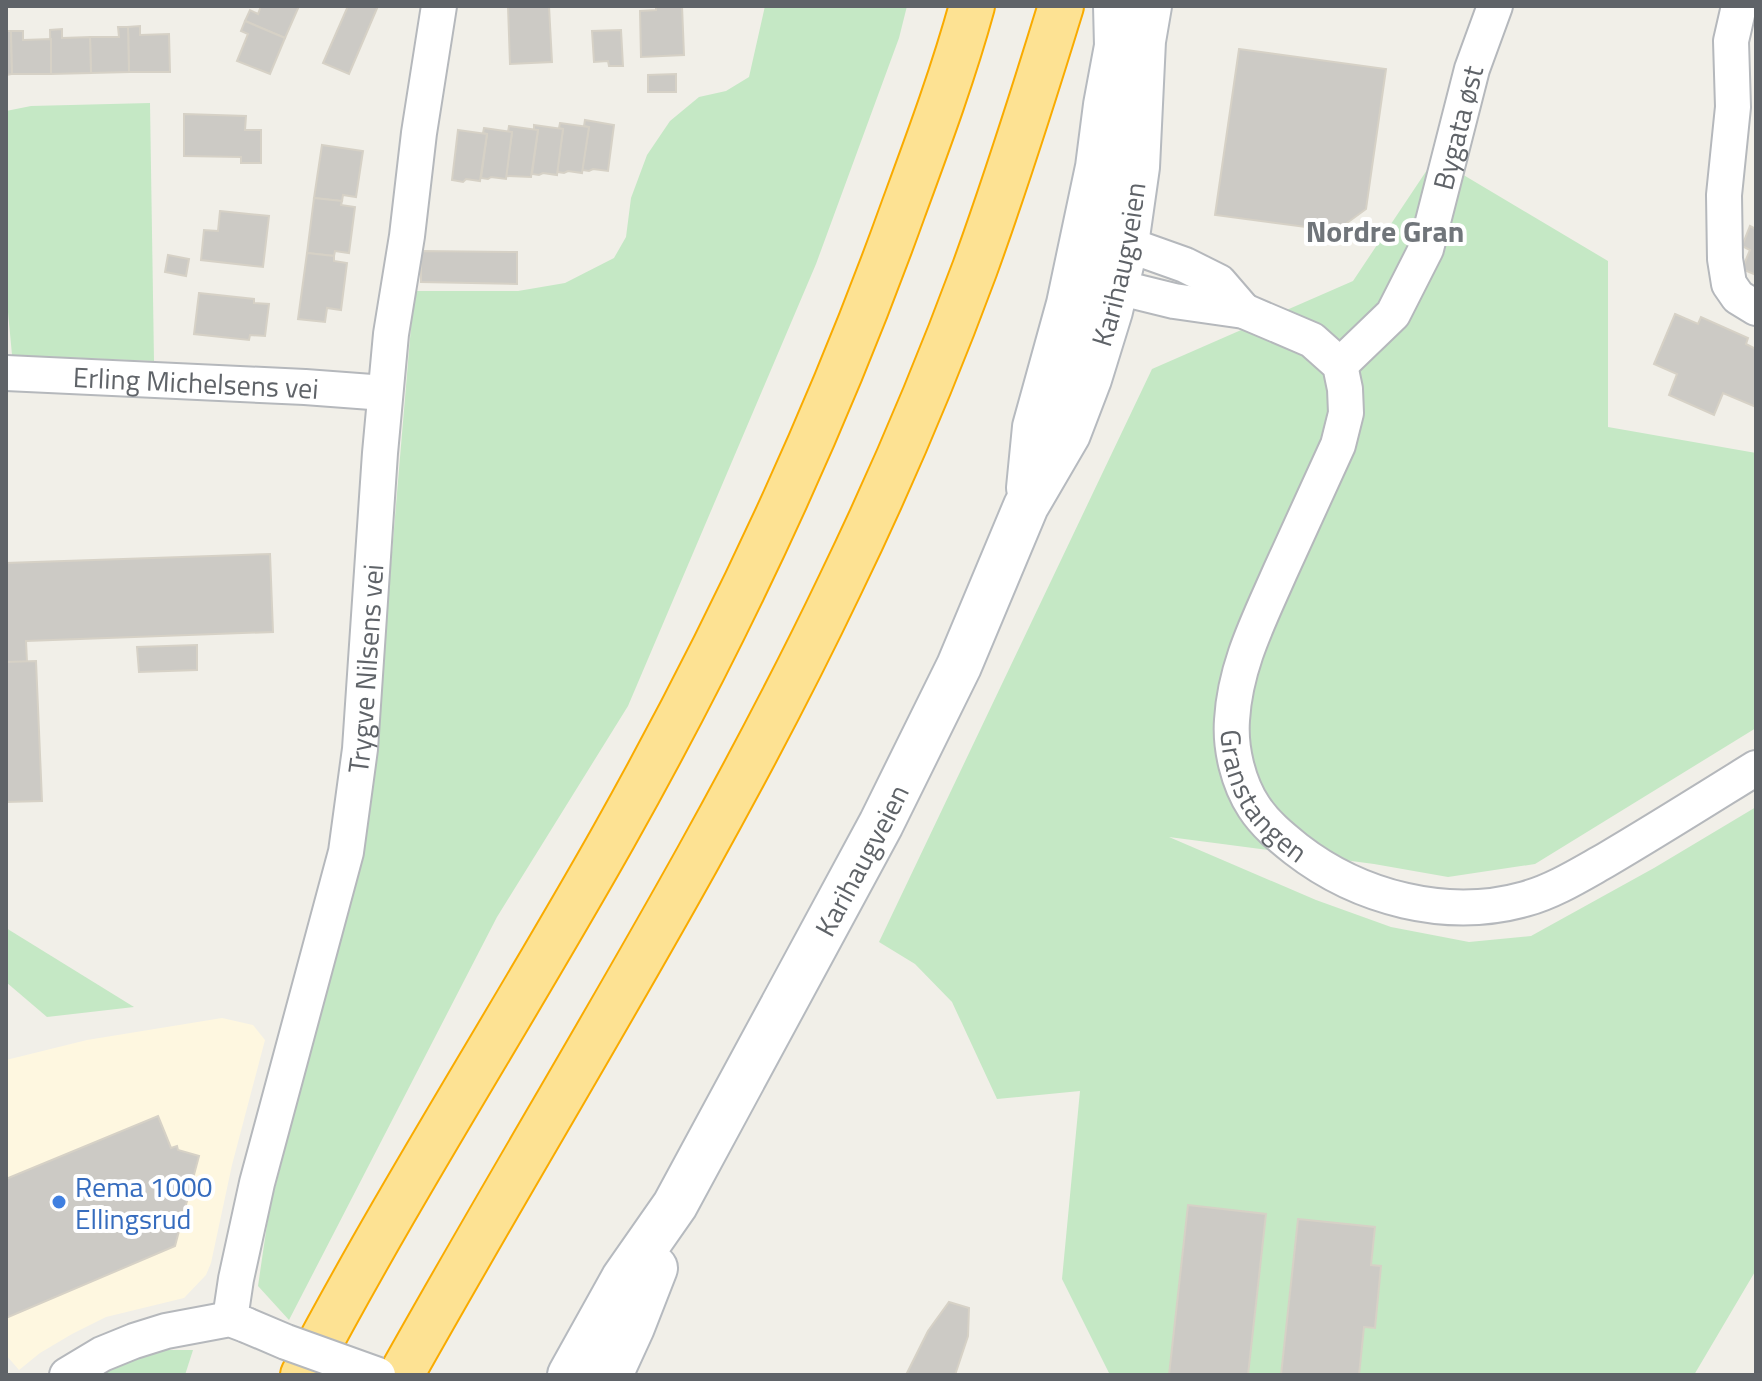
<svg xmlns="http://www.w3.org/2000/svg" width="1762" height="1381" font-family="'Titillium Web',sans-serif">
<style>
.commercial{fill:#fef7e0}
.green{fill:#c5e8c5}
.building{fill:#cccac5;stroke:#d6d1c6;stroke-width:2}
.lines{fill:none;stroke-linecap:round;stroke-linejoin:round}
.minor-casing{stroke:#b5b8bc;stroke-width:38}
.secondary-casing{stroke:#b6babf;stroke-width:48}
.motorway-casing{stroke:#f9ab00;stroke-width:48}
.minor{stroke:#fff;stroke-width:34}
.secondary{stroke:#fff;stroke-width:44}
.motorway{stroke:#fde293;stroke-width:44}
.minor-bridge-casing{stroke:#b5b8bc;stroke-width:38;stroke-linecap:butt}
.minor-bridge{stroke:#fff;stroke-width:34}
.shop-dot{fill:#3f7fe0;stroke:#fff;stroke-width:3}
.labels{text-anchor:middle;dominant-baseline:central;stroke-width:8;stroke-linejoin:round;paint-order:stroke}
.street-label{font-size:28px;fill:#5f6368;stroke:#fff}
.shop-label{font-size:28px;fill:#366cbe;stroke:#fff;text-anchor:start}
.neighbourhood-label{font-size:30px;font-weight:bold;fill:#70757a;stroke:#fff}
</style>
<rect width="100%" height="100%" fill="#f1efe8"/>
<polygon class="commercial" points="222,1018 253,1025 265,1040 232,1165 211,1263 206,1275 184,1298 106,1317 72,1334 40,1353 19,1370 6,1355 6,1060 87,1040"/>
<g class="green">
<polygon points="765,6 907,6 899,38 816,264 628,706 497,917 289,1320 258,1286 269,1211 357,873 377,731 414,291 518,291 565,283 614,258 626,237 631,198 647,155 670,121 699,97 726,91 749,77"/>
<polygon points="150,103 154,361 12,355 6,291 6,111 31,106"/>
<polygon points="1435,158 1608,261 1608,427 1756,453 1756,728 1535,864 1448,877 1374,864 1169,837 1316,900 1391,927 1469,942 1531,936 1654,868 1756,807 1756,1270 1694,1375 1110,1375 1062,1279 1080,1091 997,1099 952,1002 915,964 879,942 1152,369 1353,281"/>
<polygon points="6,928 134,1007 47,1017 6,982"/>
<polygon points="166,1350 193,1350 185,1375 93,1375 137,1357"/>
</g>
<g class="building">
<polygon points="261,6 299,6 285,38 245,21 250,10 258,14"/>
<polygon points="348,6 378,6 349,74 323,63"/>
<polygon points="508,6 549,6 552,62 510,64"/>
<polygon points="656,6 682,6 684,55 641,57 640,11 656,10"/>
<polygon points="245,21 285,38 270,74 237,61 248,34 241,31"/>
<polygon points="140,26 140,35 169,34 170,72 129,72 128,27"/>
<polygon points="118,27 128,27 129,72 91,73 90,37 119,37"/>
<polygon points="62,29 62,38 90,37 91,73 51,74 50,30"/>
<polygon points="621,30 623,66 609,66 608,61 594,62 592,31"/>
<polygon points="6,31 11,31 12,74 6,75"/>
<polygon points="11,31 23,31 23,40 51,39 51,74 12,74"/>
<polygon points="1239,49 1386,69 1366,209 1336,231 1215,215"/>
<polygon points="676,74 676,92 648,92 648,75"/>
<polygon points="184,114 246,116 245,130 261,130 261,163 241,163 241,157 184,156"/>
<polygon points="585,120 614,125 608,171 593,169 589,171 582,170 589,127 584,126"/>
<polygon points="560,123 589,127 582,173 568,171 564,173 557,172 563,129 559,128"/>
<polygon points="534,125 563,129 557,175 543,173 539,175 532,174 538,130 534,130"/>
<polygon points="509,126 538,130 531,177 506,176 512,132 508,132"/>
<polygon points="484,128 512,132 506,179 491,177 488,179 481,178 487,134 483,133"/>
<polygon points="458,130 487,134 480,181 466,179 463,182 452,180"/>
<polygon points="322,145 363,151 356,197 343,195 342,201 314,198"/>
<polygon points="314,198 342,201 341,205 355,207 349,253 335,251 334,256 307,253"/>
<polygon points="220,211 269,216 263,267 201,260 204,230 218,231"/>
<polygon points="1750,226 1756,229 1756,275 1742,269 1750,250 1742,246"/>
<polygon points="421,251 517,252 517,284 421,282"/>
<polygon points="307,253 334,256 334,261 347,263 341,310 327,308 325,322 298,319"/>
<polygon points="168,255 189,259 186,276 165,272"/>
<polygon points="199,293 254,299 254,303 269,304 265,336 250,335 249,340 194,334"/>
<polygon points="1675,314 1698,324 1701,317 1748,338 1746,344 1756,349 1756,407 1723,393 1714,415 1669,395 1677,374 1654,364"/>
<polygon points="270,554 273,632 26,641 27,662 6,662 6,563"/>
<polygon points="197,645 197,670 139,672 137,647"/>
<polygon points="36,661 42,801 6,802 6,662"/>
<polygon points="158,1116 171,1148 177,1146 178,1150 199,1156 175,1246 6,1318 6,1179"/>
<polygon points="1188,1205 1266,1214 1248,1375 1169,1375"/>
<polygon points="1298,1219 1375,1227 1371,1265 1381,1266 1375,1328 1364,1327 1359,1375 1281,1375"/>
<polygon points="949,1302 969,1308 968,1336 955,1375 906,1375 928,1331"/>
</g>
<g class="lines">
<g class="minor-casing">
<g id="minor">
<polyline points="1739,6 1731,41 1733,107 1724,195 1725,259 1729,284 1738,297 1756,308"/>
<polyline points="1101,245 1126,244 1185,265 1219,282 1244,311"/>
<path id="s1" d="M1096,275L1117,287L1174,301L1244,311L1312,340L1340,365L1345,389L1346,413L1338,445C1319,487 1300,529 1280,572C1259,620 1235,666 1232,720C1230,748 1238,783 1254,807C1265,824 1281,837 1296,849C1359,898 1447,921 1525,899C1554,891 1581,874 1606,860C1657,830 1706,799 1756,768"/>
<path id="s2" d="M1340,365L1393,314L1426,249L1472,69L1495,6"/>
<path id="s3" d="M6,373L305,387L385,393"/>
<path id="s4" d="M230,1319L236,1279L257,1183L346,852L360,749L380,453L391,334L407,236L419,133L439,6"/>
<polyline points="67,1375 102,1354 134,1341 166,1331 230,1319 246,1325"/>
</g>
</g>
<g class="secondary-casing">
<g id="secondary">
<polyline points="1029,488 1035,427 1069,304 1098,167 1106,105 1117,46 1116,6"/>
<path id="s5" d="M570,1375L624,1278L675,1205L881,824L959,666L1026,506L1068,434L1089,379L1110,311L1126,244L1137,167L1143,41L1149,6"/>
<polyline points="610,1375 632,1327 655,1268"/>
</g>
</g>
<g class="motorway-casing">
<g id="motorway">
<path d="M303,1375C400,1191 512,1017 614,836C727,635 825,427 903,210C928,142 953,75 972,6"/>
<path d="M401,1375C548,1112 710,857 840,585C890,482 935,376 975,268C1006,182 1034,94 1061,6"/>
</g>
</g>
<use href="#minor" class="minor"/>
<use href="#secondary" class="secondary"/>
<use href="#motorway" class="motorway"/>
<g class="minor-bridge-casing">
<polyline id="minor-bridge" points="246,1325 286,1342 378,1375"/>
</g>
<use href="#minor-bridge" class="minor-bridge"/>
</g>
<circle class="shop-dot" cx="59" cy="1202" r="8"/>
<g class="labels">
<g class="street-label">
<text stroke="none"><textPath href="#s2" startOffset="272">Bygata øst</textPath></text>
<text stroke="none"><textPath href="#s5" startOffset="1244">Karihaugveien</textPath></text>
<text stroke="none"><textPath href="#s3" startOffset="190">Erling Michelsens vei</textPath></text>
<text stroke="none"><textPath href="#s4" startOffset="666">Trygve Nilsens vei</textPath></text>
<text stroke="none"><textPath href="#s1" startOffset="728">Granstangen</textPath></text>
<text stroke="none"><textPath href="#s5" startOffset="592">Karihaugveien</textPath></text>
</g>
<g class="shop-label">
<text x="75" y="1186">Rema 1000<tspan x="75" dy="32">Ellingsrud</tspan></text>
</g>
<g class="neighbourhood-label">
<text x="1385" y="231">Nordre Gran</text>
</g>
</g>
<rect width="1762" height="1381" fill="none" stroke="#5f6368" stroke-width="16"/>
</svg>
